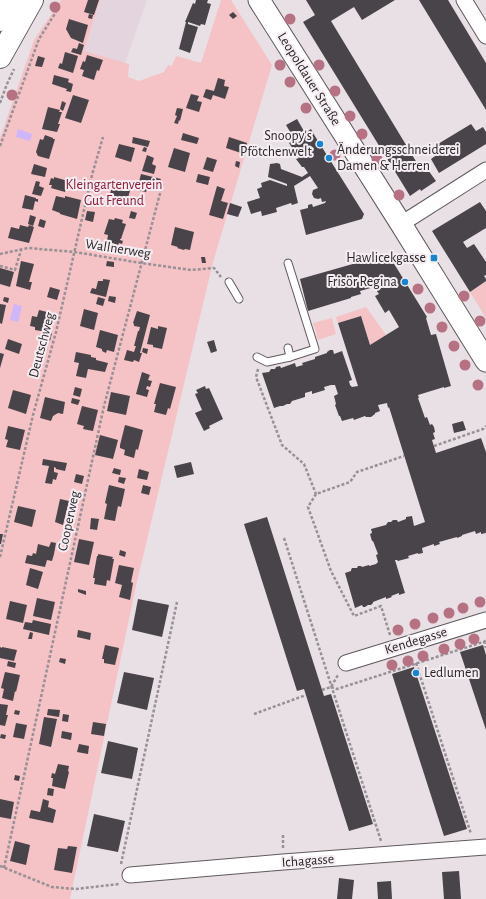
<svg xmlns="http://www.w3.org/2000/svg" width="486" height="899" font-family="'Alegreya Sans',sans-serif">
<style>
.built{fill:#e3d4de}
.green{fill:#f5c2c5}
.water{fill:#cfb6fb}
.building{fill:#484449}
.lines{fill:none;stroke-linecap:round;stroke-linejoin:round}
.lane-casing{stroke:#60595e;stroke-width:9}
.street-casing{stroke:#60595e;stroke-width:17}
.secondary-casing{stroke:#60595e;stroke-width:23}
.primary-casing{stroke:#60595e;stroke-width:24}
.path{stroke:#979195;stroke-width:2.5;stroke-dasharray:3 2;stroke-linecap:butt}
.lane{stroke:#fff;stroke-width:7}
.street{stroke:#fff;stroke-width:15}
.secondary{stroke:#fff;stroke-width:21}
.primary{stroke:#fff;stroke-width:22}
.tree{fill:#b67283}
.poi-dot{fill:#1585ce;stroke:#f5edf2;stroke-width:1.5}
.labels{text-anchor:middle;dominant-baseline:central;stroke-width:4;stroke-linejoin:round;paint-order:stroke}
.street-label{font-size:14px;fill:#282527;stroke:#f5edf2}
.poi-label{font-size:14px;fill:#282527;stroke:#f5edf2;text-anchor:end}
.park-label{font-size:14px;fill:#8e1833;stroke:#f5edf2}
</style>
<rect width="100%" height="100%" fill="#e8e0e5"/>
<polygon class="built" points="100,0 147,0 125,63 84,51"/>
<g class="green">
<polygon points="61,0 100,0 84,51 129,64 128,77 139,81 164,72 168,65 172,66 176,56 201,63 221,0 231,0 272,65 213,262 136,586 70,899 0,899 0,138 34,40"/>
<polygon points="486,281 486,318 470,292"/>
<polygon points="366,307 386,335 370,345 361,316 338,323 336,317"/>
<polygon points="332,318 336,334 318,340 313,323"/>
</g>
<g class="water">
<polygon points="18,129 32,134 30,141 16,137"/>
<polygon points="14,304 22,306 18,322 10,320"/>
</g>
<g class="building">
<polygon points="88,0 99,0 94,15 84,12"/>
<polygon points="196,0 208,0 207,3 211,4 205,25 201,24 200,26 188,22 188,24 198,27 190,53 179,49 186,22 185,22 193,3 195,4"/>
<polygon points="306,0 395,0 362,20 354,7 331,21 417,163 420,162 426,170 428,170 436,181 421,191 420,189 410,196 303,22 315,15"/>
<polygon points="419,0 448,0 486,63 486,110"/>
<polygon points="233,12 237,16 233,19 229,15"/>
<polygon points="89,14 93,15 92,19 88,18"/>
<polygon points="69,19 88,25 83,43 71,38 66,29"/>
<polygon points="79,43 84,45 81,55 71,52 73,48 77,49"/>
<polygon points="65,52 78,56 73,73 58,68 60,63 62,64"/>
<polygon points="87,55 103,60 99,71 97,70 94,80 82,76 84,70 80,69 83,61 85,62"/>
<polygon points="38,56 45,58 42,67 35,66"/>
<polygon points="54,75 69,79 68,82 73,84 71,92 66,91 67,89 52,84"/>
<polygon points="218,78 225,80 224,86 229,87 225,99 213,95 211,100 203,97 206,89 214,91"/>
<polygon points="191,94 199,96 197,101 202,102 199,112 186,108"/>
<polygon points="73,95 89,100 81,123 65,118"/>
<polygon points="62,101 66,103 63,111 60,109"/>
<polygon points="48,107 60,110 59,112 62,112 58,124 60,124 57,132 42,129"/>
<polygon points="177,108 183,109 180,121 179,120 178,124 174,123 177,116 175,115"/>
<polygon points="297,119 305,133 311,129 313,133 364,214 362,219 306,235 300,210 308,208 308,205 312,204 313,207 325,203 326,201 322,202 321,198 318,199 314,198 312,194 313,190 318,188 310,176 294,186 298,203 292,205 291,203 276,208 277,212 262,216 261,211 251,214 247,202 260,198 257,189 262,187 261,183 270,180 287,186 287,184 268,177 270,164 277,163 280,164 281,169 302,177 308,173 304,167 302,167 296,159 299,158 289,143 295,140 286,125"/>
<polygon points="471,124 476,131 483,127 486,132 486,144 439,173 431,159 438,154 433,147"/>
<polygon points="183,133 199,138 197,144 181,140"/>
<polygon points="45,135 53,138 53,139 55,139 49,159 38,156 36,152 40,139 43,140"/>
<polygon points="133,137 150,141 148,147 132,143"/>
<polygon points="229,137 247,143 244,154 226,148"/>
<polygon points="119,144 135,148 131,162 115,157"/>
<polygon points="144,147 147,148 146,152 142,151"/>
<polygon points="174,148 190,153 185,172 168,167"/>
<polygon points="147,155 154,158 152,164 156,166 154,174 142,171"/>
<polygon points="207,157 217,160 213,172 203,169"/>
<polygon points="236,161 240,162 239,168 235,166"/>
<polygon points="34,164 47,168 45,177 31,174"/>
<polygon points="141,174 161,179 158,188 154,186 154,188 148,187 146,192 137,190"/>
<polygon points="198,174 210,177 208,185 196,182"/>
<polygon points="54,177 68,181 65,192 51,188 52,185 49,185 51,178 54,179"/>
<polygon points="36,181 40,182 39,186 44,188 41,196 32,194"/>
<polygon points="113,182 131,187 126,205 110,201 112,195 110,194"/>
<polygon points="217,186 225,189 221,201 228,203 223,219 209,215"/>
<polygon points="25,195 36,198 36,199 38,199 38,202 35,201 33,210 22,208"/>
<polygon points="56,196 65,198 65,196 81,200 77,219 60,214 60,213 52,210"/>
<polygon points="480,202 486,211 486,228 463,242 467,248 474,244 486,262 486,275 484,276 486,279 486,281 470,292 432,231"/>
<polygon points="230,203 242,207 238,217 227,214"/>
<polygon points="87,211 95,212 93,222 85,220"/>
<polygon points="131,211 137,213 135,219 129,218"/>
<polygon points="30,215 36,217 33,226 28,224"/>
<polygon points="115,218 123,220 122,223 126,224 121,239 120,239 120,240 123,241 122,244 119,243 118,245 107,241 108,235 104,234 109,219 114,220"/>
<polygon points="40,219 46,221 44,228 38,226"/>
<polygon points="20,225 28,227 29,225 34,227 29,243 8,238 11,227 19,229"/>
<polygon points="175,227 194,232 190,250 185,249 184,250 177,248 178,247 171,245"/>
<polygon points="388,254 427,317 426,318 431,335 436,334 451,386 444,388 444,387 418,395 419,398 418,398 425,418 427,417 430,425 432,424 434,427 435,432 433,433 435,439 432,440 436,453 481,438 486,452 486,533 481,534 481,532 476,534 475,531 462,535 462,536 457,538 457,537 439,542 440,544 434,546 434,544 422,548 423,553 418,554 418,553 408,556 409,558 398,561 397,560 395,560 405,593 399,595 399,593 391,596 392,597 386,599 386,597 373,602 373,603 371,605 368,605 365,607 363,607 362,605 355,608 345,573 351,571 351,570 352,568 357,568 358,566 361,566 362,567 369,565 369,566 376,564 378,562 376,555 378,554 373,541 372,541 370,534 372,533 371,529 386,525 388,522 391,522 393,520 397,520 398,522 406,519 406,517 412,516 414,526 425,522 389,407 388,408 387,403 378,405 380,411 375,413 375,414 371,417 366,417 365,416 354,420 353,418 342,421 340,416 339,416 335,405 336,404 334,396 338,394 335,385 331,385 324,387 325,390 312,394 312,391 305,393 305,397 292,401 290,404 287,404 283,406 280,406 274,408 262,373 269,372 271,369 275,369 276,367 280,366 281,368 295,363 296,367 303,365 302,363 315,359 315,357 327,353 327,352 330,350 333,350 334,354 342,351 352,380 349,381 350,385 352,387 358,386 338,323 361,316 370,345 399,327 389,310 385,313 375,296 379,294 374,287 360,291 361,294 351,297 351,298 308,311 300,279"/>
<polygon points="201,257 205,257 206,263 202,263"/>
<polygon points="21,261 34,264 29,282 32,282 30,290 16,286"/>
<polygon points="107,261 114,262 114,267 106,266"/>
<polygon points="0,268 14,272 10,287 0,284"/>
<polygon points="103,279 110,280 106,297 90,293 92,288 96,289 98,281 103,281"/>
<polygon points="50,287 60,290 57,300 47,297"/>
<polygon points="109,296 116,297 115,303 108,301"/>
<polygon points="4,297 9,298 8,303 3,301"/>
<polygon points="98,297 105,299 103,306 96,304"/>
<polygon points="0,304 6,305 2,324 0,323"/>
<polygon points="84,309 98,313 94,330 80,326"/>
<polygon points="39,310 51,313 47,332 35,330 35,327 30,326 32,316 37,317"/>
<polygon points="137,311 150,315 140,353 142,353 139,362 134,360 133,362 124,360 127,350 134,352 136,346 134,346 138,331 139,331 140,327 134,326 134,324 133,323"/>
<polygon points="158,326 167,328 162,349 153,347 153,345 147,344 151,327 158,329"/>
<polygon points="100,330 118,335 114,352 107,350 106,353 102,351 102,349 96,347"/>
<polygon points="49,333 52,333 50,341 44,339 46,335 49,335"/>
<polygon points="8,339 22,344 19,354 5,349"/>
<polygon points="214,340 217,351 211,353 207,342"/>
<polygon points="143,348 148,349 147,354 142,352"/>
<polygon points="76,352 91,355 91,357 96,358 96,360 108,363 105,372 88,369 86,378 76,376 79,363 74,362"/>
<polygon points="0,353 4,354 0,368"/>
<polygon points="142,372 150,375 148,380 152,381 150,387 147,386 146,389 149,390 147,397 136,394"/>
<polygon points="160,383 176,387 170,409 168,408 166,415 154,412 156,404 154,404"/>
<polygon points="205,386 206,389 209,388 223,419 209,426 210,428 204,431 195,413 202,410 195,394 198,393 196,390"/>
<polygon points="75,387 82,389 80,397 73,395"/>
<polygon points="13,390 31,395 26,414 8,408"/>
<polygon points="111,392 130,396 126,415 107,411"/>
<polygon points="45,397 65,402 63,414 58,413 53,416 51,421 40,418"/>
<polygon points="72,398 80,400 78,405 71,403"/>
<polygon points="82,406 98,410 93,431 83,429 84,426 77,424"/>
<polygon points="463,421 466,430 454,433 452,424"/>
<polygon points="125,425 143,430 138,450 136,449 134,458 124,455 125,450 120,448 120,445"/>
<polygon points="8,426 25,430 20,450 6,447 8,440 5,439"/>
<polygon points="100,435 118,440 113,459 95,455"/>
<polygon points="43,459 67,463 65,471 56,469 56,468 54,467 54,472 58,473 56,480 53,479 52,484 45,483 49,466 42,465"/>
<polygon points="191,462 194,474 177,478 174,466"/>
<polygon points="114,468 121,470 120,475 112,473"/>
<polygon points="139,469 149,472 147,480 137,478"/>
<polygon points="76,474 84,476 82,484 74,482"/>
<polygon points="119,477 126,478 124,484 118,482"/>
<polygon points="109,485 125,489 121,507 118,506 115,521 104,519 107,504 105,503"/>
<polygon points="143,485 151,487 149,495 141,493"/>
<polygon points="60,499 69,501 63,525 55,522"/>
<polygon points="18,506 36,510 32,527 14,522"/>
<polygon points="267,517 324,696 331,694 373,824 349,831 304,689 297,691 244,524"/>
<polygon points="91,518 99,519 97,530 90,529"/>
<polygon points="0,534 3,534 1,544 0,544"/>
<polygon points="79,539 94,542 89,565 74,562"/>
<polygon points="51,542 56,543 54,554 52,561 47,560 45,567 25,563 27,555 32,556 33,553 36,554 38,544 49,547"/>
<polygon points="120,550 126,552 125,557 119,555"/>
<polygon points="98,554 113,557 112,559 114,559 110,581 107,580 106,586 94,584 95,578 93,578 97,556 98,556"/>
<polygon points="119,565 134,568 131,582 133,583 130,600 119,597 122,585 115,583"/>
<polygon points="30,568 43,572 38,589 26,585"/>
<polygon points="78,589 86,591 86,595 78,592"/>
<polygon points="37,598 55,602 51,620 33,616"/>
<polygon points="138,599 169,605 162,637 132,630"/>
<polygon points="10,601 27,605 23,623 6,619"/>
<polygon points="33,620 51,624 49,635 23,629 25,622 32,623"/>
<polygon points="78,630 91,633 90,640 77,637"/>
<polygon points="30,632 33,633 32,639 28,639"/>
<polygon points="105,645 119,648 115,665 104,663 104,659 102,659"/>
<polygon points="483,645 486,655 486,730 460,652"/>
<polygon points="0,647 2,648 2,647 17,650 14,661 0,658"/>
<polygon points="60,658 66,659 65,664 59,662"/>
<polygon points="8,661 16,663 15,668 7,666"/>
<polygon points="414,667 467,829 444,836 392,674"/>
<polygon points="5,672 20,675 16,692 15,691 13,701 2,698 4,689 1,688"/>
<polygon points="124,672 154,678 147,710 117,703"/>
<polygon points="0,704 8,705 6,715 8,715 5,726 0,725"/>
<polygon points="48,709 60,710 59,717 47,715"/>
<polygon points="15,710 20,711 19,715 14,714"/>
<polygon points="63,714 69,715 68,722 62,721"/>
<polygon points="44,717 57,719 51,747 39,744"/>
<polygon points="93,722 106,724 104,736 91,734"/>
<polygon points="16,723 27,725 24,739 13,737"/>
<polygon points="62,731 72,733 71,740 61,738"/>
<polygon points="1,734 6,735 5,739 0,738"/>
<polygon points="108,741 138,748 132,779 101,773"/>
<polygon points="79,744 89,746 88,754 77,752"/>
<polygon points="58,764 69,766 68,771 69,772 65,789 52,786 53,778 51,778 52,773 55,774"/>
<polygon points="15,775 20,776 19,781 14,780"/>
<polygon points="48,788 54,789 53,796 47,795"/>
<polygon points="0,799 14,802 11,819 0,817"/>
<polygon points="43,799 49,801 48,807 56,810 53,823 29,818 31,810 40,812"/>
<polygon points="94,814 125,821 118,852 87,846"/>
<polygon points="15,841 30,845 26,865 10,861"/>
<polygon points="68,846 77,847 72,873 54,870 58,848 67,849"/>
<polygon points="459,871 461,899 444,899 442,872"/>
<polygon points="339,878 354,880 352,899 337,899"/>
<polygon points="391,881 392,899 378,899 377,882"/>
</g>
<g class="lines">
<g class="lane-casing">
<g id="lane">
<polyline points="288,263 315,349 290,357"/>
<polyline points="229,282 239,299"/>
<polyline points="257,357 267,362 290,357 288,348"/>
</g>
</g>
<g class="street-casing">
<g id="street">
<polyline points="464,0 486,36"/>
<polyline points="401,224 486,170"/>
<polyline points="346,663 486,620"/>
<polyline points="130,875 283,862 486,847"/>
</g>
</g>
<g class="secondary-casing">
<polyline id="secondary" points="259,0 401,224 486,361"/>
</g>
<g class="primary-casing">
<g id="primary">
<polyline points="0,20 9,0"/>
<polyline points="0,57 32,0"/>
</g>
</g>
<g class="path">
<polyline points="0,103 7,84 14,69"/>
<polyline points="0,146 39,39 56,12"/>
<polyline points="0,254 28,248 75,252 141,263 191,270 214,268 221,277"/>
<polyline points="0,266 15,270 21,250"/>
<polyline points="258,369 256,377 282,445 304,464 316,494"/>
<polyline points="434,446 483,429 486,426"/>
<polyline points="284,538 381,841"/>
<polyline points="0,557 33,415 56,332 92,175 103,137"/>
<polyline points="390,635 381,606 354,616 331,571 308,507 316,494 350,482 357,472 404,456"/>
<polyline points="484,641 486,648"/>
<polyline points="416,663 471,834"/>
<polyline points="331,687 337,689 486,641"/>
<polyline points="322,690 331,687 338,675"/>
<polyline points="254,714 306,695"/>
<polyline points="283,835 283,849"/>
<polyline points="121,864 177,602"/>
<polyline points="0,866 52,887 76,889 119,884"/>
<polyline points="4,868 104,406 163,182"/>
</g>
<use href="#lane" class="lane"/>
<use href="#street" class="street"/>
<use href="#secondary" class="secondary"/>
<use href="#primary" class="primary"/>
</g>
<g class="tree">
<circle cx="55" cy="7" r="5.5"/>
<circle cx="290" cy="19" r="5.5"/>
<circle cx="280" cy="65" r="5.5"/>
<circle cx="319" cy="65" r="5.5"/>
<circle cx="290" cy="82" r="5.5"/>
<circle cx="335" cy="91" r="5.5"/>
<circle cx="12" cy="95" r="5.5"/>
<circle cx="306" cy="108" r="5.5"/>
<circle cx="350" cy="116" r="5.5"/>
<circle cx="362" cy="134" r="5.5"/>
<circle cx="335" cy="155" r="5.5"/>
<circle cx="377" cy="159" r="5.5"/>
<circle cx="399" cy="195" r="5.5"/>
<circle cx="400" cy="259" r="5.5"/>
<circle cx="418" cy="289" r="5.5"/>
<circle cx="464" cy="296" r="5.5"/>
<circle cx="430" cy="308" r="5.5"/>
<circle cx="480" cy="321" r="5.5"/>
<circle cx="442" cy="327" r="5.5"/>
<circle cx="454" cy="346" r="5.5"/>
<circle cx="465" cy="365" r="5.5"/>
<circle cx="478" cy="385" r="5.5"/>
<circle cx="480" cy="602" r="5.5"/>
<circle cx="463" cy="608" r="5.5"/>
<circle cx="449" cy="613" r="5.5"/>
<circle cx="433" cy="618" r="5.5"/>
<circle cx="415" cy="624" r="5.5"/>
<circle cx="398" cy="630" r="5.5"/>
<circle cx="474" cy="639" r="5.5"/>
<circle cx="460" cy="644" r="5.5"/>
<circle cx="444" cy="649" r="5.5"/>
<circle cx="423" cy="656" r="5.5"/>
<circle cx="408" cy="661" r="5.5"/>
<circle cx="392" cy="665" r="5.5"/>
</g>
<g class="poi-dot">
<circle cx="320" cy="144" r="4"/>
<circle cx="329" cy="158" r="4"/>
<rect x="430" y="254" width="8" height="8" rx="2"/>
<circle cx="405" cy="282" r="4"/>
<circle cx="416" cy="673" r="4"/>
</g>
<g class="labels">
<g class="street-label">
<text transform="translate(309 79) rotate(58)">Leopoldauer Straße</text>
<text transform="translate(118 249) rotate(9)">Wallnerweg</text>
<text transform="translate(42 345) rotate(-75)">Deutschweg</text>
<text transform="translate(69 521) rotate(-78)">Cooperweg</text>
<text transform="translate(416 641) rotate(-17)">Kendegasse</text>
<text transform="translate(308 861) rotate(-4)">Ichagasse</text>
</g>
<g class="poi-label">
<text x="312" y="136">Snoopy's<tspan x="312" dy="16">Pfötchenwelt</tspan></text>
<text x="337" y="150" text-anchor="start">Änderungsschneiderei<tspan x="337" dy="16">Damen &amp; Herren</tspan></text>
<text x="426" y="258">Hawlicekgasse</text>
<text x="397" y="282">Frisör Regina</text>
<text x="424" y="673" text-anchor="start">Ledlumen</text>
</g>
<g class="park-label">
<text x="114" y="185">Kleingartenverein<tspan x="114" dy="16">Gut Freund</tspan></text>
</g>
</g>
</svg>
